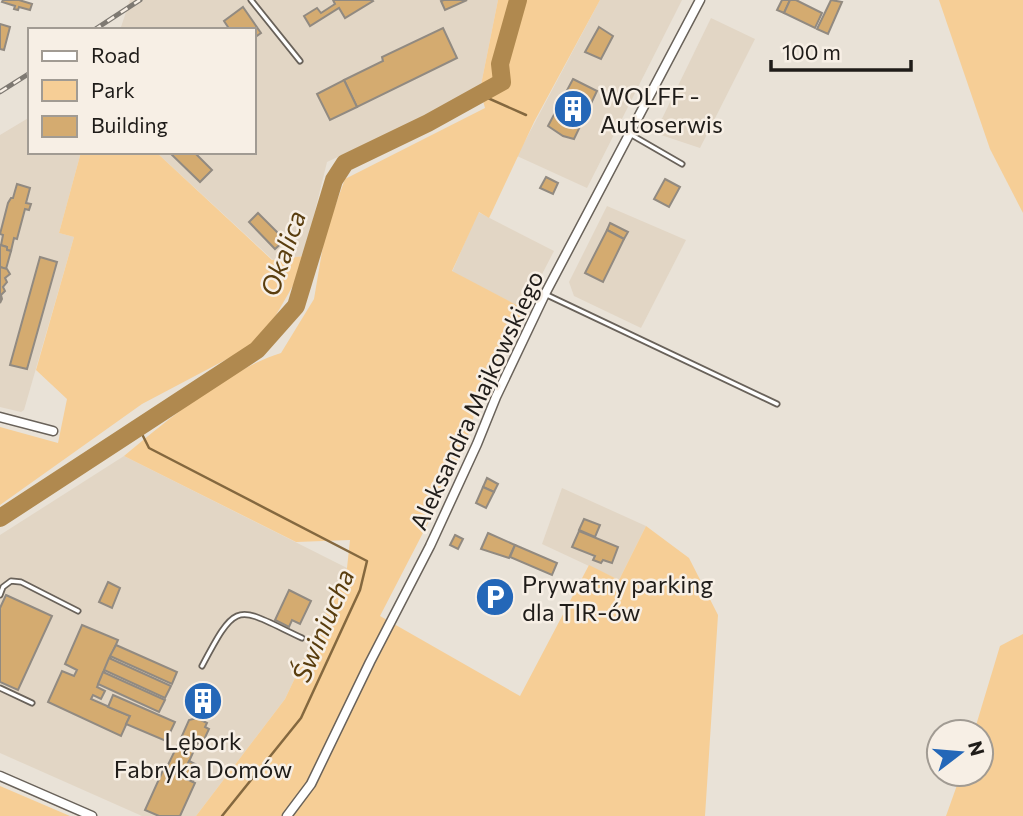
<svg xmlns="http://www.w3.org/2000/svg" width="1023" height="816" font-family="Commissioner,sans-serif">
<style>
.built{fill:#e2d6c5}
.green{fill:#f6ce96}
.lines{fill:none;stroke-linecap:round;stroke-linejoin:round}
.stream{stroke:#84683f;stroke-width:2.5}
.river{stroke:#b0894f;stroke-width:18}
.building{fill:#d4ab70;stroke:#918a81;stroke-width:2}
.lane-casing{stroke:#69625a;stroke-width:7}
.street-casing{stroke:#69625a;stroke-width:11}
.lane{stroke:#fff;stroke-width:3.5}
.street{stroke:#fff;stroke-width:8}
.rail-casing{stroke:#7e7972;stroke-width:5}
.rail{stroke:#f7efe5;stroke-width:2.5;stroke-dasharray:8;stroke-linecap:butt}
.labels{text-anchor:middle;dominant-baseline:central;stroke-width:5;stroke-linejoin:round;paint-order:stroke}
.poi-label{font-size:24px;fill:#1f1c19;stroke:#f7efe5;text-anchor:start}
.street-label{font-size:24px;fill:#1f1c19;stroke:#f7efe5}
.water-label{font-size:26px;font-style:italic;fill:#593d0e;stroke:#f7efe5}
</style>
<rect width="100%" height="100%" fill="#e9e2d7"/>
<g class="built">
<polygon points="130,0 498,0 480,90 327,162 304,256 273,260 156,152 254,152 254,30 120,30"/>
<polygon points="600,0 682,0 587,188 517,156"/>
<polygon points="711,18 755,39 700,148 655,133"/>
<polygon points="30,117 30,152 81,152 59,233 74,237 24,410 21,412 0,407 0,135"/>
<polygon points="607,206 686,240 641,328 574,296 569,282"/>
<polygon points="478,212 554,251 524,309 452,272"/>
<polygon points="124,456 347,568 285,699 196,816 142,816 0,753 0,535"/>
<polygon points="562,488 646,526 619,580 542,544"/>
</g>
<g class="green">
<path d="M498,0H600L534,122L489,218L479,212L452,271L524,309L481,392L467,439L441,498L380,616L520,696L589,565L619,580L646,526L689,558L718,615L705,816H196L285,699L347,568L350,540L296,542L124,456C167,420 227,370 281,353L314,299L325,234L345,179L485,108L480,90Z"/>
<polygon points="939,0 1023,0 1023,213 990,149"/>
<polygon points="81,152 156,152 272,260 304,256 298,277 261,341 142,404 0,505 0,427 58,443 67,399 36,370 74,237 59,233"/>
<polygon points="1023,634 1023,816 946,816 961,774 981,774 981,732 974,732 1000,646"/>
<polygon points="0,786 70,816 0,816"/>
</g>
<g class="lines">
<g class="stream">
<polyline points="481,95 526,115"/>
<polyline points="139,428 149,448 367,561 360,590 301,718 222,816"/>
</g>
<polyline class="river" points="0,518 257,350 296,306 334,180 345,163 428,123 502,82 500,64 518,0"/>
</g>
<g class="building">
<polygon points="3,0 19,0 32,4 30,10 19,7 18,10 14,9 15,6 2,2"/>
<polygon points="333,0 372,0 373,1 345,18 339,8 310,26 304,16 317,8 321,13 335,4"/>
<polygon points="444,0 467,0 445,10 441,1"/>
<polygon points="782,0 790,0 784,13 777,10"/>
<polygon points="790,0 796,0 822,13 815,28 784,13"/>
<polygon points="831,0 842,2 828,34 817,29"/>
<polygon points="243,7 261,33 254,38 254,30 230,30 224,21"/>
<polygon points="0,24 10,27 4,50 0,49"/>
<polygon points="599,27 613,36 601,59 585,52"/>
<polygon points="443,28 457,58 357,107 344,80 383,61 382,57"/>
<polygon points="573,79 597,91 574,139 563,136 548,126"/>
<polygon points="344,80 357,107 330,120 317,94"/>
<polygon points="169,152 194,152 212,170 200,182"/>
<polygon points="546,177 558,183 553,194 540,188"/>
<polygon points="665,179 680,187 669,207 654,199"/>
<polygon points="17,184 30,188 26,203 31,204 29,210 25,209 17,239 14,238 11,251 7,250 7,247 1,245 3,235 0,234 8,203 11,198 13,198"/>
<polygon points="258,213 285,240 275,249 249,222"/>
<polygon points="610,223 628,232 624,239 607,230"/>
<polygon points="607,230 624,239 603,282 585,273"/>
<polygon points="0,245 7,247 7,250 11,251 6,269 0,267"/>
<polygon points="40,257 57,262 27,369 10,365"/>
<polygon points="0,267 7,269 10,274 5,278 7,282 3,287 5,291 1,295 2,299 0,303"/>
<polygon points="487,478 498,484 494,492 483,487"/>
<polygon points="483,487 494,492 486,508 476,503"/>
<polygon points="584,519 600,525 595,537 579,530"/>
<polygon points="579,531 618,547 612,563 603,560 601,563 593,560 595,556 572,547"/>
<polygon points="488,533 515,545 509,558 481,549"/>
<polygon points="455,535 463,539 458,549 450,545"/>
<polygon points="515,545 557,563 552,575 510,557"/>
<polygon points="108,582 120,588 112,608 99,602"/>
<polygon points="289,590 311,601 300,624 292,620 289,627 275,620"/>
<polygon points="6,595 52,616 18,690 0,682 0,608"/>
<polygon points="82,625 118,640 97,687 105,691 101,699 93,695 91,699 130,716 121,736 48,702 62,671 74,676 77,670 65,664"/>
<polygon points="116,645 177,672 172,684 110,656"/>
<polygon points="109,658 171,686 165,698 104,670"/>
<polygon points="103,672 165,700 159,712 98,684"/>
<polygon points="202,693 210,696 204,709 196,705"/>
<polygon points="113,695 175,722 166,741 126,724 130,716 108,707"/>
<polygon points="197,718 207,723 205,727 209,729 202,744 198,743 196,746 181,738 189,720"/>
<polygon points="181,738 196,746 182,777 166,769"/>
<polygon points="189,761 199,766 193,781 182,777"/>
<polygon points="164,768 195,783 180,816 159,816 145,810"/>
</g>
<g class="lines">
<g class="lane-casing">
<g id="lane">
<polyline points="251,0 300,61"/>
<polyline points="630,134 682,164"/>
<polyline points="547,295 777,404"/>
<polyline points="0,595 3,587 11,581 21,582 78,611"/>
<path d="M202,666C238,598 236,607 302,638"/>
<polyline points="0,688 32,703"/>
</g>
</g>
<g class="street-casing">
<g id="street">
<polyline points="0,417 53,431"/>
<polyline points="0,776 92,816"/>
<polyline points="287,816 311,784 370,662 430,546 477,444 496,397 545,294 700,0"/>
</g>
</g>
<use href="#lane" class="lane"/>
<use href="#street" class="street"/>
<g class="rail-casing">
<g id="rail">
<polyline points="94,30 140,0"/>
<polyline points="0,92 30,73"/>
</g>
</g>
<use href="#rail" class="rail"/>
</g>
<defs>
<g id="building-disc" transform="scale(2.0125)"><circle r="9.5" fill="#2467b8" stroke="#f7efe5"/><path d="M-4-6H4V6H1V3H-1V6H-4ZM-2.5-4.3h1.7v1.8h-1.7ZM.8-4.3h1.7v1.8H.8ZM-2.5-1h1.7V.8h-1.7ZM.8-1h1.7V.8H.8Z" fill="#fff"/></g>
<g id="parking-disc" transform="scale(2.0125)"><circle r="9.5" fill="#2467b8" stroke="#f7efe5"/><path d="M-3.5-5.5H1a3.5 3.5 0 0 1 0 7H-1V5.5H-3.5ZM-1-3.4V-.6H.8a1.4 1.4 0 0 0 0-2.8Z" fill="#fff"/></g>
</defs>
<g fill-rule="evenodd">
<use href="#building-disc" x="573" y="109"/>
<use href="#parking-disc" x="495" y="597"/>
<use href="#building-disc" x="203" y="701"/>
</g>
<g class="labels">
<g class="poi-label">
<text x="600" y="95">WOLFF -<tspan x="600" dy="28">Autoserwis</tspan></text>
<text x="522" y="583">Prywatny parking<tspan x="522" dy="28">dla TIR-ów</tspan></text>
<text x="203" y="740" text-anchor="middle">Lębork<tspan x="203" dy="28">Fabryka Domów</tspan></text>
</g>
<g class="street-label">
<text transform="translate(476 400) rotate(-65)">Aleksandra Majkowskiego</text>
</g>
<g class="water-label">
<text transform="translate(282 253) rotate(-71)">Okalica</text>
<text transform="translate(322 625) rotate(-67)">Świniucha</text>
</g>
</g>
<rect x="28" y="28" width="228" height="126" fill="#f7efe5" stroke="#a19b93" stroke-width="2"/>
<rect x="42" y="51" width="35" height="10" fill="#ffffff" stroke="#a19b93" stroke-width="2"/>
<text x="91" y="63" font-size="21" fill="#1f1c19">Road</text>
<rect x="42" y="80" width="35" height="21" fill="#f6ce96" stroke="#a19b93" stroke-width="2"/>
<text x="91" y="98" font-size="21" fill="#1f1c19">Park</text>
<rect x="42" y="116" width="35" height="21" fill="#d4ab70" stroke="#a19b93" stroke-width="2"/>
<text x="91" y="133" font-size="21" fill="#1f1c19">Building</text>
<g transform="translate(960 753) rotate(74)"><circle r="33" fill="#f7efe5" stroke="#a19b93" stroke-width="2"/>
<path d="M0-5L12 26L0 18L-12 26Z" fill="#2467b8"/>
<text y="-10" font-size="19" font-weight="bold" text-anchor="middle" fill="#1f1c19">N</text>
</g>
<path d="M771 60v10h140v-10" fill="none" stroke="#1f1c19" stroke-width="3.5"/>
<text x="782" y="60" font-size="21" fill="#1f1c19" stroke="#f7efe5" stroke-width="5" paint-order="stroke">100 m</text>
</svg>
